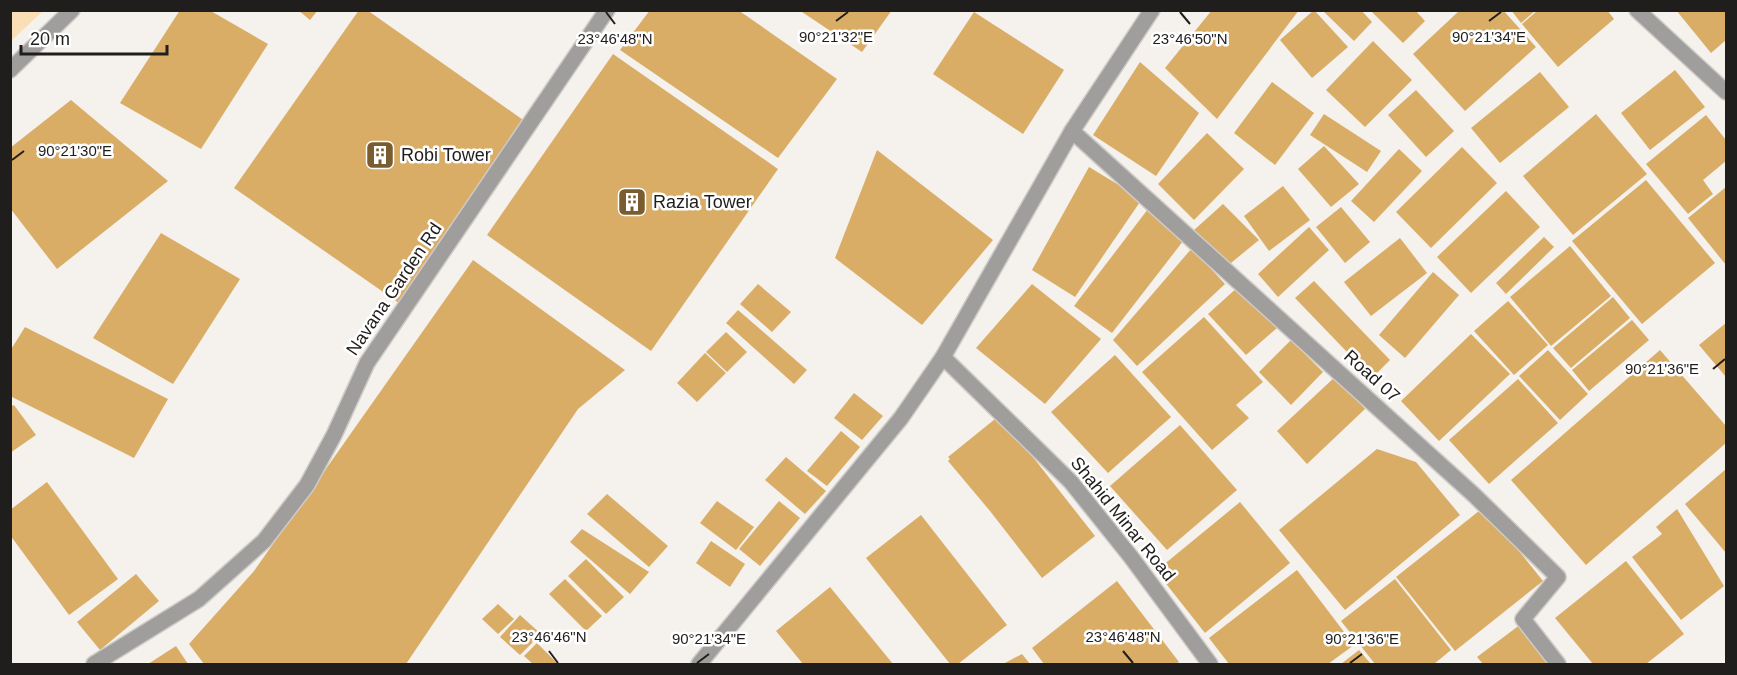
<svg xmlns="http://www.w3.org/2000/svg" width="1737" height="675" font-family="Helvetica,sans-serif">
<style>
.green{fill:#fadfb6}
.building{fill:#daad67}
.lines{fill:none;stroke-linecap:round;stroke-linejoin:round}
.minor-casing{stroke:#cecbc7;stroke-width:18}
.minor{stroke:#a09e9c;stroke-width:15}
.ticks{fill:none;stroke:#1f1e1c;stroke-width:2}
.labels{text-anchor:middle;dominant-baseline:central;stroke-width:5;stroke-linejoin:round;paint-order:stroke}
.poi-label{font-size:18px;fill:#1f1e1c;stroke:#fff;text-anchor:start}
.street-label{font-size:18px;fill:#1f1e1c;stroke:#fff}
.ticks-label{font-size:15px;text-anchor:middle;fill:#1f1e1c;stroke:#fff;stroke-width:5;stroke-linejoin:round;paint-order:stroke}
</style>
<rect width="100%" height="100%" fill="#f5f1ec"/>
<polygon class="green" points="11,10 43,10 43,11 11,41"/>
<g class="building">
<polygon points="180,10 209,10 268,44 201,149 120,103"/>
<polygon points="298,10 318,10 310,20"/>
<polygon points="359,10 367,10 526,122 399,303 234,188"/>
<polygon points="650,10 738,10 837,79 778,158 620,50"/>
<polygon points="799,10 892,10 862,52"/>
<polygon points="1212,10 1299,10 1217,119 1165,68"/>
<polygon points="1314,10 1348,47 1312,78 1280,40"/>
<polygon points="1322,10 1361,10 1372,22 1354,41"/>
<polygon points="1370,10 1415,10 1425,21 1403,43"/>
<polygon points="1460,10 1503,10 1536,47 1465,111 1413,54"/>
<polygon points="1511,10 1536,10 1521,23"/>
<polygon points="1538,10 1607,10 1614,19 1558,67 1522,24"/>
<polygon points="1676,10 1726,10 1726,40 1711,53"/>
<polygon points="974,12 1064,70 1023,134 933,74"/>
<polygon points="1373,41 1412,80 1365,127 1326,90"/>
<polygon points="613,54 778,169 651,351 487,235"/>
<polygon points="1140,62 1199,113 1156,176 1093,135"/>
<polygon points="1675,70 1705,107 1650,150 1621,113"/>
<polygon points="1540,72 1569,107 1500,163 1471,128"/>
<polygon points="1272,82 1314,113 1275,165 1234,133"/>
<polygon points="1416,90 1454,131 1426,157 1388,115"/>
<polygon points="71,100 168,181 57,269 10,208 10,148"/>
<polygon points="1324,114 1381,151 1367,172 1310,135"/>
<polygon points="1596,114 1647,174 1573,235 1523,176"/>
<polygon points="1706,115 1726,140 1726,161 1703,180 1713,194 1688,214 1646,164"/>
<polygon points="1207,133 1244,169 1194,220 1158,184"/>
<polygon points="1324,146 1359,184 1331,207 1298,169"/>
<polygon points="1462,147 1497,183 1431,248 1396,212"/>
<polygon points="1399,149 1422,171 1374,222 1351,201"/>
<polygon points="877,150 993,240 922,325 835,258"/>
<polygon points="1089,167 1142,199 1075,297 1032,270"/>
<polygon points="1646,180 1715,263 1642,324 1572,241"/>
<polygon points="1283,186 1310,220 1269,251 1244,216"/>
<polygon points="1726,187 1726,265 1688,218"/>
<polygon points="1506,191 1540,227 1471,293 1437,257"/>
<polygon points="1223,204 1259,240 1226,267 1194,230"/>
<polygon points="1341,207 1370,242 1345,263 1316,227"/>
<polygon points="1148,209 1187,236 1112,333 1074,306"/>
<polygon points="1309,227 1329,250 1278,297 1258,274"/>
<polygon points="161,233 240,279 173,384 93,338"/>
<polygon points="1544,237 1554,247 1506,294 1496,283"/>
<polygon points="1400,238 1427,273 1371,316 1344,282"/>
<polygon points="1570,246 1611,296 1551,346 1510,297"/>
<polygon points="1192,248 1225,284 1137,366 1113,340"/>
<polygon points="473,260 625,370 578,409 406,664 204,664 189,644 254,571"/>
<polygon points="1433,272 1459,295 1405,358 1379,335"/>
<polygon points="1314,281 1390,360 1372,378 1295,298"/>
<polygon points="758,284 791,312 772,332 740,304"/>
<polygon points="1032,284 1101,339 1045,404 976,348"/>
<polygon points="1239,286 1277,328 1246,355 1208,314"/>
<polygon points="1613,297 1630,318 1571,368 1553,348"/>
<polygon points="1508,301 1548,345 1514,375 1474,331"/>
<polygon points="738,310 807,370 794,384 726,323"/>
<polygon points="1204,317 1263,382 1236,405 1249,418 1212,450 1142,372"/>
<polygon points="1632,320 1649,340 1589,391 1572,370"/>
<polygon points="1726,323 1726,377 1699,345"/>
<polygon points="25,327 168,399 134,458 10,396 10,351"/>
<polygon points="726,332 747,352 727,372 706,352"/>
<polygon points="1471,334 1510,374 1439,441 1401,401"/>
<polygon points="1291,340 1323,372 1291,405 1259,372"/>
<polygon points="1548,350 1588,394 1560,420 1519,376"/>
<polygon points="1660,350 1726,426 1726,443 1586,565 1511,480"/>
<polygon points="705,353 726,373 697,402 677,383"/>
<polygon points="1115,355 1171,417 1108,473 1051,412"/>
<polygon points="1336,376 1365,409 1307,464 1277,431"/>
<polygon points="1518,379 1558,423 1489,484 1449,440"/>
<polygon points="854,393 883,416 862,440 834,418"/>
<polygon points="14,405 36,435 10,453 10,407"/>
<polygon points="1000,415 1095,536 1042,578 990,511 948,461 950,459 948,457"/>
<polygon points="1180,425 1237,490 1167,550 1110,486"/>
<polygon points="841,431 860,447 827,486 807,471"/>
<polygon points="1377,449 1416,462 1460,515 1345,610 1279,530"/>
<polygon points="786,457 826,491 805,514 765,480"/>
<polygon points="1726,469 1726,553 1685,504"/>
<polygon points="47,482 118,579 69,615 10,535 10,510"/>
<polygon points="607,494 668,546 649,567 587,514"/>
<polygon points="717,501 754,527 736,550 700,523"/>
<polygon points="779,501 800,518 760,566 739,549"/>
<polygon points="1240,502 1290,563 1205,633 1156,571"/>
<polygon points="1484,507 1543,581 1455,651 1396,577"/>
<polygon points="1677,509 1724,586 1681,620 1632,557 1662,534 1656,527"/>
<polygon points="921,515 1007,625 958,664 950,664 866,558"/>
<polygon points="582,529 649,572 630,594 570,542"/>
<polygon points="711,541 745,564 730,587 696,563"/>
<polygon points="586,559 624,597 606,614 568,576"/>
<polygon points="1626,561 1684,634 1646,664 1593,664 1555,618"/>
<polygon points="1297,570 1354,645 1328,664 1229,664 1209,638"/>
<polygon points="136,574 159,601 100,650 77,622"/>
<polygon points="565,579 602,616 586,631 549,594"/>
<polygon points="1395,579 1451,650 1434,664 1375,664 1341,621"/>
<polygon points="1117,581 1179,662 1175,664 1044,664 1032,648"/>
<polygon points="830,587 893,664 803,664 776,631"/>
<polygon points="498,604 514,619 498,634 482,619"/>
<polygon points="520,615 541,634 520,655 500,637"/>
<polygon points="1521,624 1551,664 1483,664 1477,657"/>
<polygon points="537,643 558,664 533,664 524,656"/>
<polygon points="176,646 188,664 148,664"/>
<polygon points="1359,650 1371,664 1341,664"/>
<polygon points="1022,654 1030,664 1003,664"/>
</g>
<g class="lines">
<g class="minor-casing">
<g id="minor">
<polyline points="1637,10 1726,92"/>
<polyline points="10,70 72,10"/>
<polyline points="1072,131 1474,495 1558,577 1523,619 1558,664"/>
<polyline points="943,357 1071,482 1131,557 1210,664"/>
<polyline points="94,664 199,599 264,541 307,485 334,435 367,363 607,10"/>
<polyline points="699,664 901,418 943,357 1072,131 1152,10"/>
</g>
</g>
<use href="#minor" class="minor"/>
</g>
<path class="ticks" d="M606,12L615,24M1180,12L1190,24M836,21L848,12M1489,21L1501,12M12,160L24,151M1713,369L1725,359M549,651L558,663M1123,651L1133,663M697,663L709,654M1350,663L1362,654"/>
<defs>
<g id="building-square" transform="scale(1.5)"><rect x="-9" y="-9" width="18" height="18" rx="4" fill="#795d30" stroke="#fff"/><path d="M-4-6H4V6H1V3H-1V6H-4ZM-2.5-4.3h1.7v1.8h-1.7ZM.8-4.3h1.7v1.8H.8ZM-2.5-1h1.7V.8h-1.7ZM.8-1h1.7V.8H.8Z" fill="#fff"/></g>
</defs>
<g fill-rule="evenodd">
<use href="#building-square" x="380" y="155"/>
<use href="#building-square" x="632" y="202"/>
</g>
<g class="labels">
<g class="poi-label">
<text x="401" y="155">Robi Tower</text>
<text x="653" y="202">Razia Tower</text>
</g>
<g class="street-label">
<text transform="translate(394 289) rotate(-56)">Navana Garden Rd</text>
<text transform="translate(1372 376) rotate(42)">Road 07</text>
<text transform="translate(1123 519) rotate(51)">Shahid Minar Road</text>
</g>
</g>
<g class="ticks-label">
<text x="836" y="42">90°21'32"E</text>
<text x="1489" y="42">90°21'34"E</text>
<text x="615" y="44">23°46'48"N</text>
<text x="1190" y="44">23°46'50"N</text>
<text x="75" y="156">90°21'30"E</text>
<text x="1662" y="374">90°21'36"E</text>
<text x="549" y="642">23°46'46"N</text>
<text x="1123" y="642">23°46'48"N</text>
<text x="709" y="644">90°21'34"E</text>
<text x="1362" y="644">90°21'36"E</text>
</g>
<rect width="1737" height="675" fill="none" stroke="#1f1e1c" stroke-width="24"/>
<path d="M21 45v9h146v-9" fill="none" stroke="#1f1e1c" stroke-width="3"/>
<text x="30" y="45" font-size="18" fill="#1f1e1c" stroke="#ffffff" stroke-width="4.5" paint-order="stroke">20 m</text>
</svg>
